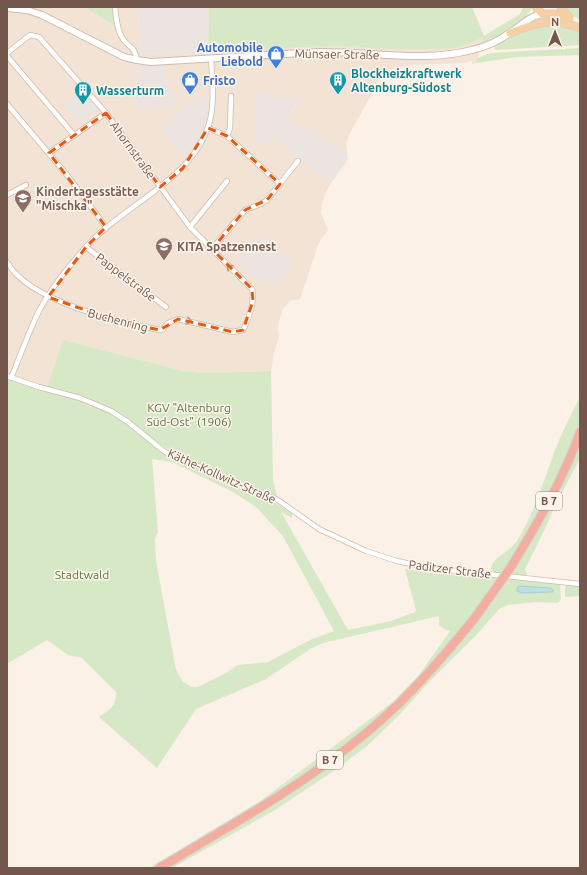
<svg xmlns="http://www.w3.org/2000/svg" width="587" height="875" font-family="Ubuntu,sans-serif">
<style>
.residential{fill:#f2e3d5}
.industrial{fill:#ebe4e0}
.green{fill:#d6e8c5;fill-rule:evenodd}
.water{fill:#bbe1e4;stroke:#a2d1d5}
.lines{fill:none;stroke-linecap:round;stroke-linejoin:round}
.street-casing{stroke:#cebbb0;stroke-width:6}
.secondary-casing{stroke:#d1baad;stroke-width:8}
.primary-casing{stroke:#d8d0cd;stroke-width:9}
.highway-casing{stroke:#d8d0cd;stroke-width:10}
.street{stroke:#fff;stroke-width:4.5}
.secondary{stroke:#fff;stroke-width:6}
.primary{stroke:#f6d0a2;stroke-width:7}
.highway{stroke:#f2afa0;stroke-width:8}
.highway-bridge-casing{stroke:#d8d0cd;stroke-width:10;stroke-linecap:butt}
.highway-bridge{stroke:#f2afa0;stroke-width:8}
.oneway{stroke:#ab9a94}
.marked{fill:none;stroke:#e8590c;stroke-width:3;stroke-dasharray:8 5;stroke-linejoin:round}
.labels{text-anchor:middle;dominant-baseline:central;stroke-width:3;stroke-linejoin:round;paint-order:stroke}
.shield{fill:#fef5ec;stroke:#9d867c;stroke-width:1}
.shield-label{font-size:11px;font-weight:bold;fill:#73574c}
.shop-label{font-size:12px;font-weight:bold;fill:#366cbe;stroke:#fef5ec;text-anchor:end}
.street-label{font-size:12px;fill:#73574c;stroke:#fef5ec}
.culture-label{font-size:12px;font-weight:bold;fill:#0d838f;stroke:#fef5ec;text-anchor:start}
.education-label{font-size:12px;font-weight:bold;fill:#785e54;stroke:#fef5ec;text-anchor:start}
.park-label{font-size:12px;fill:#587844;stroke:#fef5ec}
</style>
<rect width="100%" height="100%" fill="#fbf1e6"/>
<polygon class="residential" points="7,7 84,7 112,24 113,7 138,7 140,54 340,46 388,49 440,49 455,48 467,45 484,36 476,63 472,64 472,61 462,63 412,65 385,70 349,135 346,144 347,152 287,120 299,99 255,143 268,143 273,138 330,184 323,200 321,213 328,230 319,242 300,299 290,301 283,309 279,321 278,329 279,337 274,353 271,371 204,373 183,371 63,340 46,391 7,379"/>
<g class="industrial">
<polygon points="138,7 209,7 208,51 140,54"/>
<polygon points="135,66 163,66 163,73 176,108 135,108"/>
<polygon points="82,91 98,108 78,123 65,105"/>
<polygon points="255,92 274,92 275,98 299,98 287,120 347,152 348,158 345,164 330,184 273,138 268,143 255,143"/>
<polygon points="208,96 209,106 204,129 185,159 161,127 174,117 173,113"/>
<polygon points="258,234 293,263 275,286 266,279 262,283 236,262"/>
</g>
<g class="green">
<polygon points="84,7 113,7 115,23 112,24"/>
<path d="M209,7H472L484,36L520,14L523,7H532C525,23 497,38 481,44L483,37L467,45L455,48L440,49H388L340,46L208,51Z"/>
<polygon points="564,7 580,7 580,20 570,14"/>
<polygon points="552,24 580,30 580,45 495,50 494,46 529,28"/>
<polygon points="580,48 580,55 517,57 476,63 477,58 491,53"/>
<path d="M63,340L183,371L204,373L271,371L273,481L277,496C244,482 210,469 177,455C169,451 159,441 150,443L173,458L198,469L200,471L207,473L275,503L292,513V518L281,512L348,630L391,621L415,612L416,610L405,569L430,573L559,583L560,585L561,600L558,603L536,602L508,605L499,609L481,630L431,680L400,714L367,746L335,770L275,810L172,868H149L259,802L393,702L419,675L450,631L444,629L439,625V616L323,643L310,649L266,679L196,709L157,768L99,717C110,709 116,707 116,692L82,658L68,655L47,640L7,664V379L46,391ZM152,459L172,462L233,492L256,507L283,536L334,631L310,640L268,662L238,665L226,673L198,687H191L183,682L176,670L156,561L155,539L158,532Z"/>
<path d="M580,397V423L575,436L556,481L533,525L509,565H507L502,573H495L491,569C490,559 511,551 517,541C535,512 545,477 557,445C564,428 572,413 580,397Z"/>
<polygon points="580,441 580,457 577,464 555,506 543,533 525,569 527,574 525,576 512,574 517,566 516,565 539,528 561,483"/>
<polygon points="567,585 580,586 580,596 567,597 565,596 565,588"/>
</g>
<polygon class="water" points="518,586 551,588 553,590 553,592 522,593 517,591"/>
<g class="lines">
<g class="street-casing">
<g id="street">
<path d="M115,7C116,17 117,31 123,39C130,49 134,45 137,60"/>
<path d="M7,53L30,35L39,37L106,113L190,227L252,289C255,301 249,319 243,330L233,332L178,319L168,323L163,329L160,330C118,321 29,302 7,262"/>
<polyline points="7,56 74,135"/>
<polyline points="7,104 67,175 106,227"/>
<polyline points="208,128 227,136 280,184"/>
<polyline points="227,136 230,128 231,96"/>
<polyline points="49,153 106,113"/>
<polyline points="7,195 26,185"/>
<polyline points="190,227 227,181"/>
<polyline points="86,247 166,307"/>
<polyline points="212,249 245,210 261,204 267,200 298,161"/>
<polyline points="7,376 39,387 80,398 111,411 128,422 165,452 278,500 319,529 366,551 397,561 430,568 580,584"/>
<path d="M11,378C20,356 28,334 38,313C50,289 68,267 86,247C125,202 205,176 212,109C214,93 212,74 211,58"/>
</g>
</g>
<g class="secondary-casing">
<path id="secondary" d="M7,8L27,10L42,15L124,57L137,60L151,62L319,52C370,51 422,63 472,50C486,47 500,40 511,32C522,25 529,16 542,14"/>
</g>
<g class="primary-casing">
<g id="primary">
<polyline points="536,7 542,14 556,14 569,17"/>
<polyline points="561,7 569,18"/>
<path d="M510,33C538,22 551,18 580,28"/>
</g>
</g>
<g class="highway-casing">
<g id="highway">
<path d="M511,567C537,524 563,480 580,432"/>
<path d="M159,868C232,825 307,783 372,728C410,696 443,657 474,619"/>
</g>
</g>
<use href="#street" class="street"/>
<use href="#secondary" class="secondary"/>
<use href="#primary" class="primary"/>
<use href="#highway" class="highway"/>
<g class="highway-bridge-casing">
<polyline id="highway-bridge" points="474,619 511,567"/>
</g>
<use href="#highway-bridge" class="highway-bridge"/>
</g>
<defs><path id="oneway-chevron" d="M-2-3.5L2.5 0L-2 3.5" fill="none" stroke-width="1.6" stroke-linecap="round" stroke-linejoin="round"/></defs>
<g class="oneway">
<use href="#oneway-chevron" transform="translate(229 267) rotate(-136)"/>
<use href="#oneway-chevron" transform="translate(189 321) rotate(14)"/>
</g>
<path class="marked" d="M106,113L160,187L183,168L208,128L227,136L280,184L267,200L245,210L212,249L252,289L253,301L243,330L233,332L178,319L160,330L119,322L48,297L86,247L106,227L49,153Z"/>
<defs>
<g id="shop-pin" transform="scale(0.9)"><path d="M0 17L-7.5 6A9.5 9.5 0 1 1 7.5 6Z" fill="#3f7fe0" stroke="#fef5ec"/><path d="M-5-2.5h2.3a2.7 3.5 0 0 1 5.4 0H5L5.5 6h-11ZM-1.5-2.5h3a1.5 2.3 0 0 0-3 0Z" fill="#fff"/></g>
<g id="building-pin" transform="scale(0.9)"><path d="M0 17L-7.5 6A9.5 9.5 0 1 1 7.5 6Z" fill="#0f9aa8" stroke="#fef5ec"/><path d="M-4-6H4V6H1V3H-1V6H-4ZM-2.5-4.3h1.7v1.8h-1.7ZM.8-4.3h1.7v1.8H.8ZM-2.5-1h1.7V.8h-1.7ZM.8-1h1.7V.8H.8Z" fill="#fff"/></g>
<g id="school-pin" transform="scale(0.9)"><path d="M0 17L-7.5 6A9.5 9.5 0 1 1 7.5 6Z" fill="#8d6e63" stroke="#fef5ec"/><path d="M0-5L7-2L0 1L-7-2ZM-4 1L0 2.5L4 1V4Q0 6-4 4Z" fill="#fff"/></g>
</defs>
<g fill-rule="evenodd">
<use href="#shop-pin" x="276" y="54"/>
<use href="#shop-pin" x="190" y="80"/>
<use href="#building-pin" x="338" y="80"/>
<use href="#building-pin" x="83" y="90"/>
<use href="#school-pin" x="23" y="198"/>
<use href="#school-pin" x="164" y="246"/>
</g>
<g class="labels">
<g class="shield">
<rect x="536" y="492" width="26" height="18" rx="3"/>
<rect x="317" y="751" width="26" height="18" rx="3"/>
</g>
<g class="shield-label">
<text x="549" y="501">B 7</text>
<text x="330" y="760">B 7</text>
</g>
<g class="shop-label">
<text x="263" y="47">Automobile<tspan x="263" dy="14">Liebold</tspan></text>
<text x="203" y="80" text-anchor="start">Fristo</text>
</g>
<g class="street-label">
<text transform="translate(337 54) rotate(1)">Münsaer Straße</text>
<text transform="translate(133 150) rotate(54)">Ahornstraße</text>
<text transform="translate(126 277) rotate(37)">Pappelstraße</text>
<text transform="translate(118 320) rotate(15)">Buchenring</text>
<text transform="translate(222 476) rotate(24)">Käthe-Kollwitz-Straße</text>
<text transform="translate(450 569) rotate(7)">Paditzer Straße</text>
</g>
<g class="culture-label">
<text x="351" y="73">Blockheizkraftwerk<tspan x="351" dy="14">Altenburg-Südost</tspan></text>
<text x="96" y="90">Wasserturm</text>
</g>
<g class="education-label">
<text x="36" y="191">Kindertagesstätte<tspan x="36" dy="14">"Mischka"</tspan></text>
<text x="177" y="246">KITA Spatzennest</text>
</g>
<g class="park-label">
<text x="189" y="407">KGV "Altenburg<tspan x="189" dy="14">Süd-Ost" (1906)</tspan></text>
<text x="82" y="574">Stadtwald</text>
</g>
</g>
<rect width="587" height="875" fill="none" stroke="#73574c" stroke-width="16"/>
<g transform="translate(555 32)" stroke="#fef5ec" stroke-width="3" paint-order="stroke">
<path d="M0-3L7 15L0 10L-7 15Z" fill="#73574c"/>
<text y="-6" font-size="11" font-weight="bold" text-anchor="middle" fill="#73574c">N</text>
</g>
</svg>
